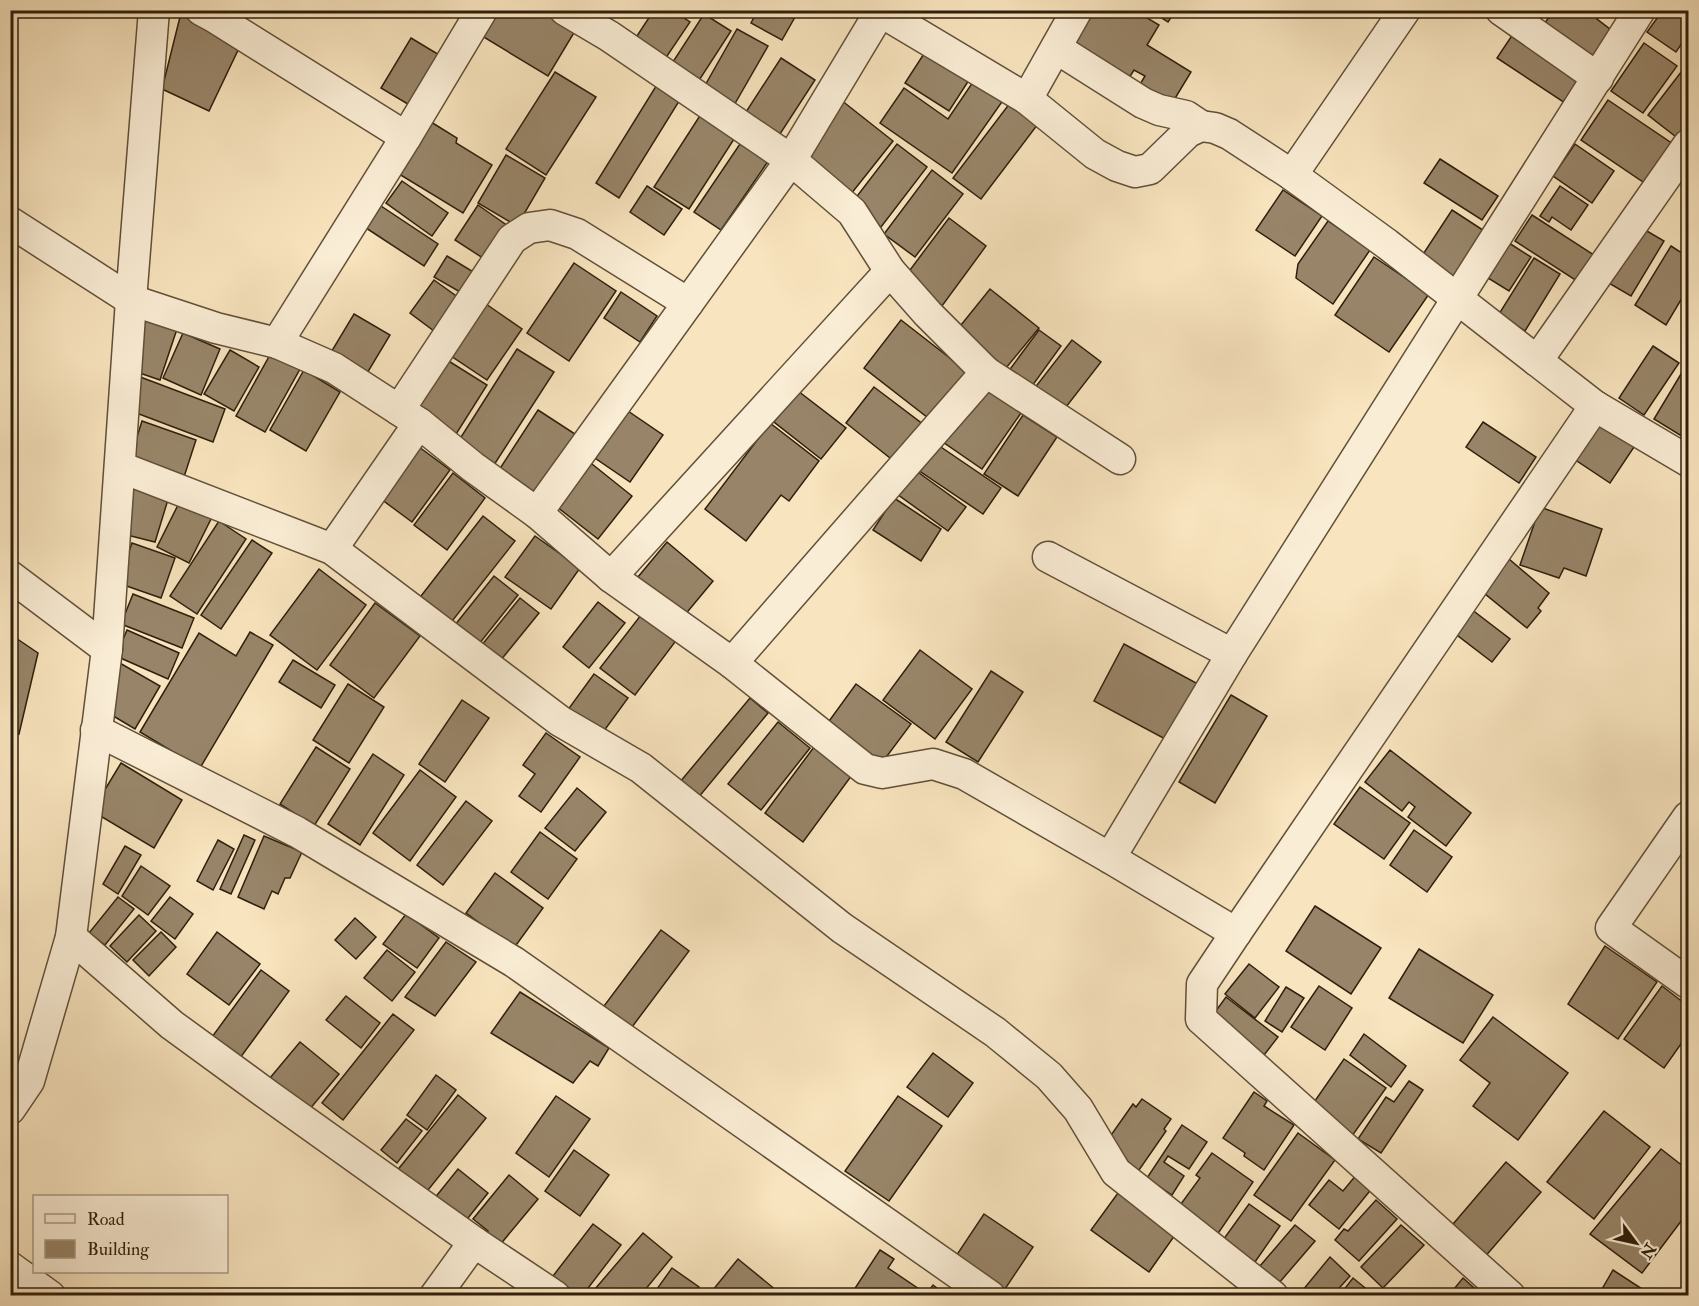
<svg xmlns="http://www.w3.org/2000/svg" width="1699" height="1306" font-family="'IM FELL Double Pica',serif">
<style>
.building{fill:#988569;stroke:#2f1f0c;stroke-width:1.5}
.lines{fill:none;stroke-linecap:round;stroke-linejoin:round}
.street-casing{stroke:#615038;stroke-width:33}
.street{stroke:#faedd5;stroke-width:30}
</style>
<rect width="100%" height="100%" fill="#f8e4be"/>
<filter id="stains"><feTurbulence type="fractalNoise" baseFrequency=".00333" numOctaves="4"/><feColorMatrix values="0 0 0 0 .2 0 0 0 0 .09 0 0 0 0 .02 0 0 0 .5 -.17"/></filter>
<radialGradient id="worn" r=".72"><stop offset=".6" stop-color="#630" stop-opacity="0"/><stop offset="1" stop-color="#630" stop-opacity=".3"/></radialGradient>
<g class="building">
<polygon points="452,10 473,10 466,20"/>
<polygon points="498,10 542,10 575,31 548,76 482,36"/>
<polygon points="654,10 672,10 690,22 663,62 633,42"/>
<polygon points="737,10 750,10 746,16"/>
<polygon points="758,10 799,10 782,40 751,23"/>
<polygon points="1088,10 1134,10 1159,25 1147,45 1191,72 1168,110 1136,91 1145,76 1134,70 1124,86 1064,50"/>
<polygon points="1149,10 1176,10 1168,22"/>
<polygon points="1554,10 1603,10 1597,19 1619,36 1597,67 1542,27"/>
<polygon points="1663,10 1688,10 1688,34 1676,52 1647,32"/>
<polygon points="181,13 240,46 209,111 162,89"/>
<polygon points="704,14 731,31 696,85 669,68"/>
<polygon points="737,29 768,46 733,107 703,89"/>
<polygon points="1515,31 1592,81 1574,109 1497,58"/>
<polygon points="411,38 446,59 416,109 381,88"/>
<polygon points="1644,43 1677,66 1643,113 1611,91"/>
<polygon points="927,49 971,77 949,111 905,83"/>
<polygon points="781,58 815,80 780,134 746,112"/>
<polygon points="1685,67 1688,70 1688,129 1680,140 1648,115"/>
<polygon points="555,72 596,97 546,175 506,149"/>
<polygon points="975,79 1004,99 952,173 880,123 904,88 948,119"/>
<polygon points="658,83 681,98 619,198 596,183"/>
<polygon points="841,100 893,141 847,199 795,158"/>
<polygon points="1608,100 1673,144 1646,184 1581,140"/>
<polygon points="1010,103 1038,124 981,199 953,178"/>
<polygon points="701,114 736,136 689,209 654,187"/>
<polygon points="431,122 457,138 456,143 492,165 463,213 399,174"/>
<polygon points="744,138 771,157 721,230 694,212"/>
<polygon points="897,144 927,167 881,227 851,204"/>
<polygon points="1575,144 1614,171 1592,203 1553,176"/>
<polygon points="506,155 545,178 517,226 478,203"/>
<polygon points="1440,159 1498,196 1482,220 1424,183"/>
<polygon points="932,170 963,194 915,257 884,234"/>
<polygon points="402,181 448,213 432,236 386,203"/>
<polygon points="647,186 682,209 664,235 630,212"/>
<polygon points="1560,186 1588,205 1571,230 1552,217 1549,222 1540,216"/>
<polygon points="1283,190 1322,216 1295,256 1256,230"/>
<polygon points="478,205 511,228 489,262 455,240"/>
<polygon points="381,206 438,244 424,266 366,228"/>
<polygon points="1452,210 1489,234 1455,287 1418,262"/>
<polygon points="1532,215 1597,257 1580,283 1515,241"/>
<polygon points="949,218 986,246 939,310 901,282"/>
<polygon points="1328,221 1370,250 1333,304 1296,278 1298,264"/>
<polygon points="1640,227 1664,241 1631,296 1607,282"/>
<polygon points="1509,243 1531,257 1509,291 1488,278"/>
<polygon points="1671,246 1688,257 1688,288 1666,325 1635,305"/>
<polygon points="447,256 480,276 467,296 434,277"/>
<polygon points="1374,257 1429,294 1389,352 1335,315"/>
<polygon points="1534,258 1560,274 1525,331 1499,314"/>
<polygon points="574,263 616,291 569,361 527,333"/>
<polygon points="434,280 466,303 442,337 410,313"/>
<polygon points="990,289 1039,328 1001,374 953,335"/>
<polygon points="621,292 657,316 640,342 604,318"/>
<polygon points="486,304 522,329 487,380 451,356"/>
<polygon points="354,314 390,335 363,380 327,359"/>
<polygon points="146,316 178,326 160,380 128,369"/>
<polygon points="901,320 969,373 932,421 864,368"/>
<polygon points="1039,330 1061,346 1027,393 1005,376"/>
<polygon points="183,333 220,349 201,395 163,378"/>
<polygon points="1072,340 1101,362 1059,416 1030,394"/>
<polygon points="1653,346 1679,363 1644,415 1619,398"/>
<polygon points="517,349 554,372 492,468 456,445"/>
<polygon points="230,350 259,367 234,411 204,394"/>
<polygon points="271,353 300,369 265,432 236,416"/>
<polygon points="447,360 487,385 453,439 413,414"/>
<polygon points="1687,364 1688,365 1688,440 1654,419"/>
<polygon points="304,370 340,392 306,451 270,430"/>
<polygon points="135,375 225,409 213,442 131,411"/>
<polygon points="980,384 1021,413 982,469 940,440"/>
<polygon points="874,387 924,425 895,462 846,423"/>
<polygon points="798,391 846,428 821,459 774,422"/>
<polygon points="625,409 663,435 630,482 592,456"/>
<polygon points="538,410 575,434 534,498 497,473"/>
<polygon points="1023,415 1057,437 1018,496 984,474"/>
<polygon points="142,421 196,440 182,483 128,465"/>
<polygon points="1596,421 1634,447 1610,483 1571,457"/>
<polygon points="1483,422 1536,457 1519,483 1466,447"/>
<polygon points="770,423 819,461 789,501 781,495 746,541 705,509"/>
<polygon points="935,443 1001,488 983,514 918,470"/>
<polygon points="419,447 450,470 412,522 381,499"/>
<polygon points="587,460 632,496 598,539 552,503"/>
<polygon points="915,470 966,507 948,531 897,494"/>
<polygon points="453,473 485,498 447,550 414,525"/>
<polygon points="134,482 170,493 155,542 119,533"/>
<polygon points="894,498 941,529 921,561 873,530"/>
<polygon points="180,501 212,517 189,563 157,547"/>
<polygon points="1540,507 1602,529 1586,576 1564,568 1559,578 1520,565"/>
<polygon points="483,516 515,541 449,625 418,600"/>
<polygon points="219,521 246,539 197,614 170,596"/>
<polygon points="535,536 580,568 551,609 505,577"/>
<polygon points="252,540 272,553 221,629 201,615"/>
<polygon points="667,542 713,581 684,616 638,577"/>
<polygon points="132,543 175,558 161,598 118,583"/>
<polygon points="1502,553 1549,593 1538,608 1541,611 1527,628 1479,589"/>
<polygon points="319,569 366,605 317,670 270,635"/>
<polygon points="494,576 518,595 475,649 451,630"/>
<polygon points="133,594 194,618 182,648 121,624"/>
<polygon points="520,598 539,613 496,666 477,651"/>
<polygon points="598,602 625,623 589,668 563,647"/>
<polygon points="375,603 420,636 374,698 330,665"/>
<polygon points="1471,609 1510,639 1492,662 1453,632"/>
<polygon points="641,615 675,642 635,695 600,668"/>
<polygon points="127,630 179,653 168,679 116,656"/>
<polygon points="250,632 273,645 200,768 140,732 199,633 236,656"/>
<polygon points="10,634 38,653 19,734 10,728"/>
<polygon points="1124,644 1198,684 1167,740 1094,701"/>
<polygon points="920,650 972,689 935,739 883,700"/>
<polygon points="293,660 335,685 321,708 279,682"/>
<polygon points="118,662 160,686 135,729 110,714"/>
<polygon points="991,671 1023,692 978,762 946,742"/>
<polygon points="594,674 628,698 601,735 567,711"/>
<polygon points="348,684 384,707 349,763 313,740"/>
<polygon points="856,684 911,724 878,768 824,728"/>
<polygon points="1231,695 1267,716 1215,803 1179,782"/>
<polygon points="750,698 768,713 698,798 680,782"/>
<polygon points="462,700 489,718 445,782 419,764"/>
<polygon points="778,722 810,748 761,810 728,784"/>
<polygon points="546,733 580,757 541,812 519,796 535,774 523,765"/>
<polygon points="316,747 350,769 314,826 280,804"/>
<polygon points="814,747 852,775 803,842 765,813"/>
<polygon points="1390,750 1471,813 1446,846 1408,817 1415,807 1409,802 1402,811 1365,782"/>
<polygon points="373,754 404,775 360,845 328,824"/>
<polygon points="121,763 182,800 154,848 92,811"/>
<polygon points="420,770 456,797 410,861 373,833"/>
<polygon points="1360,787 1410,823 1384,859 1334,824"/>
<polygon points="577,788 606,812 575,851 545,828"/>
<polygon points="466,801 492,821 443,885 417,865"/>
<polygon points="1414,830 1452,857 1427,892 1390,865"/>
<polygon points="540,832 577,859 548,899 511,872"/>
<polygon points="244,835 255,840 231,894 220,889"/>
<polygon points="264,836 302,852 290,878 285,878 278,894 272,891 264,909 238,897"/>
<polygon points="218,840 234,849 213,890 197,881"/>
<polygon points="125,846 141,855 118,894 103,884"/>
<polygon points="141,866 170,886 148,915 122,896"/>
<polygon points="495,873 543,908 514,948 466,913"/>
<polygon points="118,897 134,909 105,945 89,933"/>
<polygon points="170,897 193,914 175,939 151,921"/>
<polygon points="1315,906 1381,948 1351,994 1286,951"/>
<polygon points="406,914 439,938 417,968 383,944"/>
<polygon points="139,915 156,931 127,962 110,946"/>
<polygon points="355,918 376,937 356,959 335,940"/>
<polygon points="661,930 689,951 629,1031 601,1010"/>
<polygon points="161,932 176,947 149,976 133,960"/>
<polygon points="217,932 260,964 229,1005 187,974"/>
<polygon points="446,942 476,962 435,1016 405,997"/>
<polygon points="1605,946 1657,982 1618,1039 1568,1004"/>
<polygon points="1419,949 1493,995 1463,1043 1389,998"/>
<polygon points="387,950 415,972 392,1001 364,978"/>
<polygon points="1249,964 1279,987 1255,1018 1225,994"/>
<polygon points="261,970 289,991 240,1058 212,1037"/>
<polygon points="1319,986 1352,1008 1325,1050 1291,1027"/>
<polygon points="1662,986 1688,1006 1688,1034 1664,1068 1624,1039"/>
<polygon points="1286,987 1304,998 1282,1032 1265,1021"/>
<polygon points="520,992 609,1048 598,1066 590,1061 573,1083 491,1033"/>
<polygon points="346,996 380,1023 361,1048 326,1020"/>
<polygon points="1226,997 1278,1037 1261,1059 1210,1019"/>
<polygon points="393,1014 414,1030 343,1120 322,1103"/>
<polygon points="1493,1017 1568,1073 1518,1140 1473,1106 1490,1083 1460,1060"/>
<polygon points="1364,1034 1406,1066 1391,1087 1350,1055"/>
<polygon points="300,1042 339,1074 309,1110 270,1078"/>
<polygon points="933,1053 973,1083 948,1117 907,1087"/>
<polygon points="1344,1059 1386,1088 1352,1136 1310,1108"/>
<polygon points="436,1075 456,1090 427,1130 407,1115"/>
<polygon points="1409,1081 1423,1090 1381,1153 1358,1139 1386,1097 1394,1102"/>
<polygon points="1254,1092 1267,1101 1264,1106 1294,1125 1264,1170 1244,1156 1245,1153 1223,1138"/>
<polygon points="458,1095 486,1118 424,1195 396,1172"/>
<polygon points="556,1096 590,1119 549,1177 516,1153"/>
<polygon points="898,1096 942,1126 889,1201 845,1171"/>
<polygon points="1142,1099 1171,1119 1164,1129 1166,1131 1137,1173 1104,1145 1133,1104 1136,1107"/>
<polygon points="1604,1111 1650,1147 1594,1219 1547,1182"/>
<polygon points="406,1119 422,1131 397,1163 381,1150"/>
<polygon points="1182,1125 1207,1142 1189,1169 1168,1156 1164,1162 1184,1176 1172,1195 1147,1178"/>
<polygon points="1298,1133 1335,1160 1291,1221 1254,1195"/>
<polygon points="1661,1149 1688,1170 1688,1212 1642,1273 1590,1234"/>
<polygon points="574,1150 609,1175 580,1216 545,1191"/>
<polygon points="1212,1153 1253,1182 1217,1235 1178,1208 1200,1178 1196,1175"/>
<polygon points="1506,1162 1541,1192 1483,1259 1448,1230"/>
<polygon points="458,1169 488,1193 464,1223 434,1199"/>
<polygon points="1357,1174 1373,1187 1339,1229 1309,1205 1329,1180 1343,1191"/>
<polygon points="509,1175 538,1199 499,1246 486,1236 488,1231 473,1219"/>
<polygon points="1118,1193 1175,1235 1149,1272 1091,1230"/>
<polygon points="1376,1200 1397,1219 1359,1261 1335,1240 1344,1229 1348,1231"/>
<polygon points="1249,1204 1280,1226 1255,1262 1223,1240"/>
<polygon points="984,1214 1033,1247 1003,1292 956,1256"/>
<polygon points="593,1224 621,1245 582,1296 579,1296 553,1276"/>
<polygon points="1295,1225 1315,1241 1279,1283 1260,1266"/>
<polygon points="1401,1225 1424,1245 1383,1288 1361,1267"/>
<polygon points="643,1233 672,1257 640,1296 589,1296"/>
<polygon points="880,1250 894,1259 888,1268 919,1289 915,1296 850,1296"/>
<polygon points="1330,1257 1350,1276 1332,1296 1298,1296"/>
<polygon points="738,1259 782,1295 781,1296 708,1296"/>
<polygon points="672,1268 699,1287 693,1296 652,1296"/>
<polygon points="1613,1270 1653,1296 1598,1296"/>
<polygon points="1353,1278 1375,1296 1339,1296"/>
<polygon points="1463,1278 1483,1296 1449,1295"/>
<polygon points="933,1285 947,1296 925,1296"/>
</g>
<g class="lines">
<g class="street-casing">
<g id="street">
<polyline points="201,10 214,17 406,137"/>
<polyline points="565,10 609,36 791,160 852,212 890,271 928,314 986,372"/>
<polyline points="878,10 1027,99 1095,154 1117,166 1135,172 1150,169 1188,132 1201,126 1215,128 1229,134 1292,175 1387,244 1595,406 1688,461"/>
<polyline points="1501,10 1598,78"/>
<polyline points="1056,48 1143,103 1159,110 1186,116 1201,126"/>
<polyline points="1027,99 1077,10"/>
<polyline points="1292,175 1405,10"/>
<polyline points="10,222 131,300 216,328 277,343 334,368 419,423 473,467 537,513 611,577 732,663 865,769 882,773 933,764 964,774 1110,858 1236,933"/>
<polyline points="277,343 406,137 482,10"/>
<polyline points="1537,361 1688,145"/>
<polyline points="399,410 512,239 529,228 550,225 577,234 688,303"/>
<polyline points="120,467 332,549 560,721 641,768 842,928 995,1032 1049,1076 1078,1109 1116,1172 1273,1296"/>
<polyline points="537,513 791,160 880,12"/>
<polyline points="332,549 419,423"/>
<polyline points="1048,557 1232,654"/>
<polyline points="10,576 107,649"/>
<polyline points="611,577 890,271"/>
<polyline points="732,663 986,372 1120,459"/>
<polyline points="96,730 297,832 514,962 990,1296"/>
<polyline points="1688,817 1611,928 1688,983"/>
<polyline points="1110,858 1232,654 1640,10"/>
<polyline points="71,937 172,1025 268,1095 474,1242 555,1296"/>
<polyline points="10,1109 29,1081 71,937 107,649 131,300 154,10"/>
<polyline points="10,1267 50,1296"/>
<polyline points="435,1296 474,1242"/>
<polyline points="1510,1296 1201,1019 1202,984 1236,933 1595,406"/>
</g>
</g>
<use href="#street" class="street"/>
</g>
<rect width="1699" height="1306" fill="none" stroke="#f8e4be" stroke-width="36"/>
<rect x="12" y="12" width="1675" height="1282" fill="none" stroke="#2f1f0c" stroke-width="3"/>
<rect x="18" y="18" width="1663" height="1270" fill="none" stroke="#2f1f0c" stroke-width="1.5"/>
<rect x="33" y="1195" width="195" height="78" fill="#faedd5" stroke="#a99b85" stroke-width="1.5"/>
<rect x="45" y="1214" width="30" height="9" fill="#faedd5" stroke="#a99b85" stroke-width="1.5"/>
<text x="87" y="1225" font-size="18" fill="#2f1f0c">Road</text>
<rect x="45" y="1240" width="30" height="18" fill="#988569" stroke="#a99b85" stroke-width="1.5"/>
<text x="87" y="1255" font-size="18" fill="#2f1f0c">Building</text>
<g transform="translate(1636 1243) rotate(123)" stroke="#faedd5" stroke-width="4.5" paint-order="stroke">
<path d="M0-4.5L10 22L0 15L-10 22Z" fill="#2f1f0c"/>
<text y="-9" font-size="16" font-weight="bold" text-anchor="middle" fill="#2f1f0c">N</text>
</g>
<rect width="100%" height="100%" filter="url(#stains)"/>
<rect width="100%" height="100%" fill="url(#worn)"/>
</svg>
